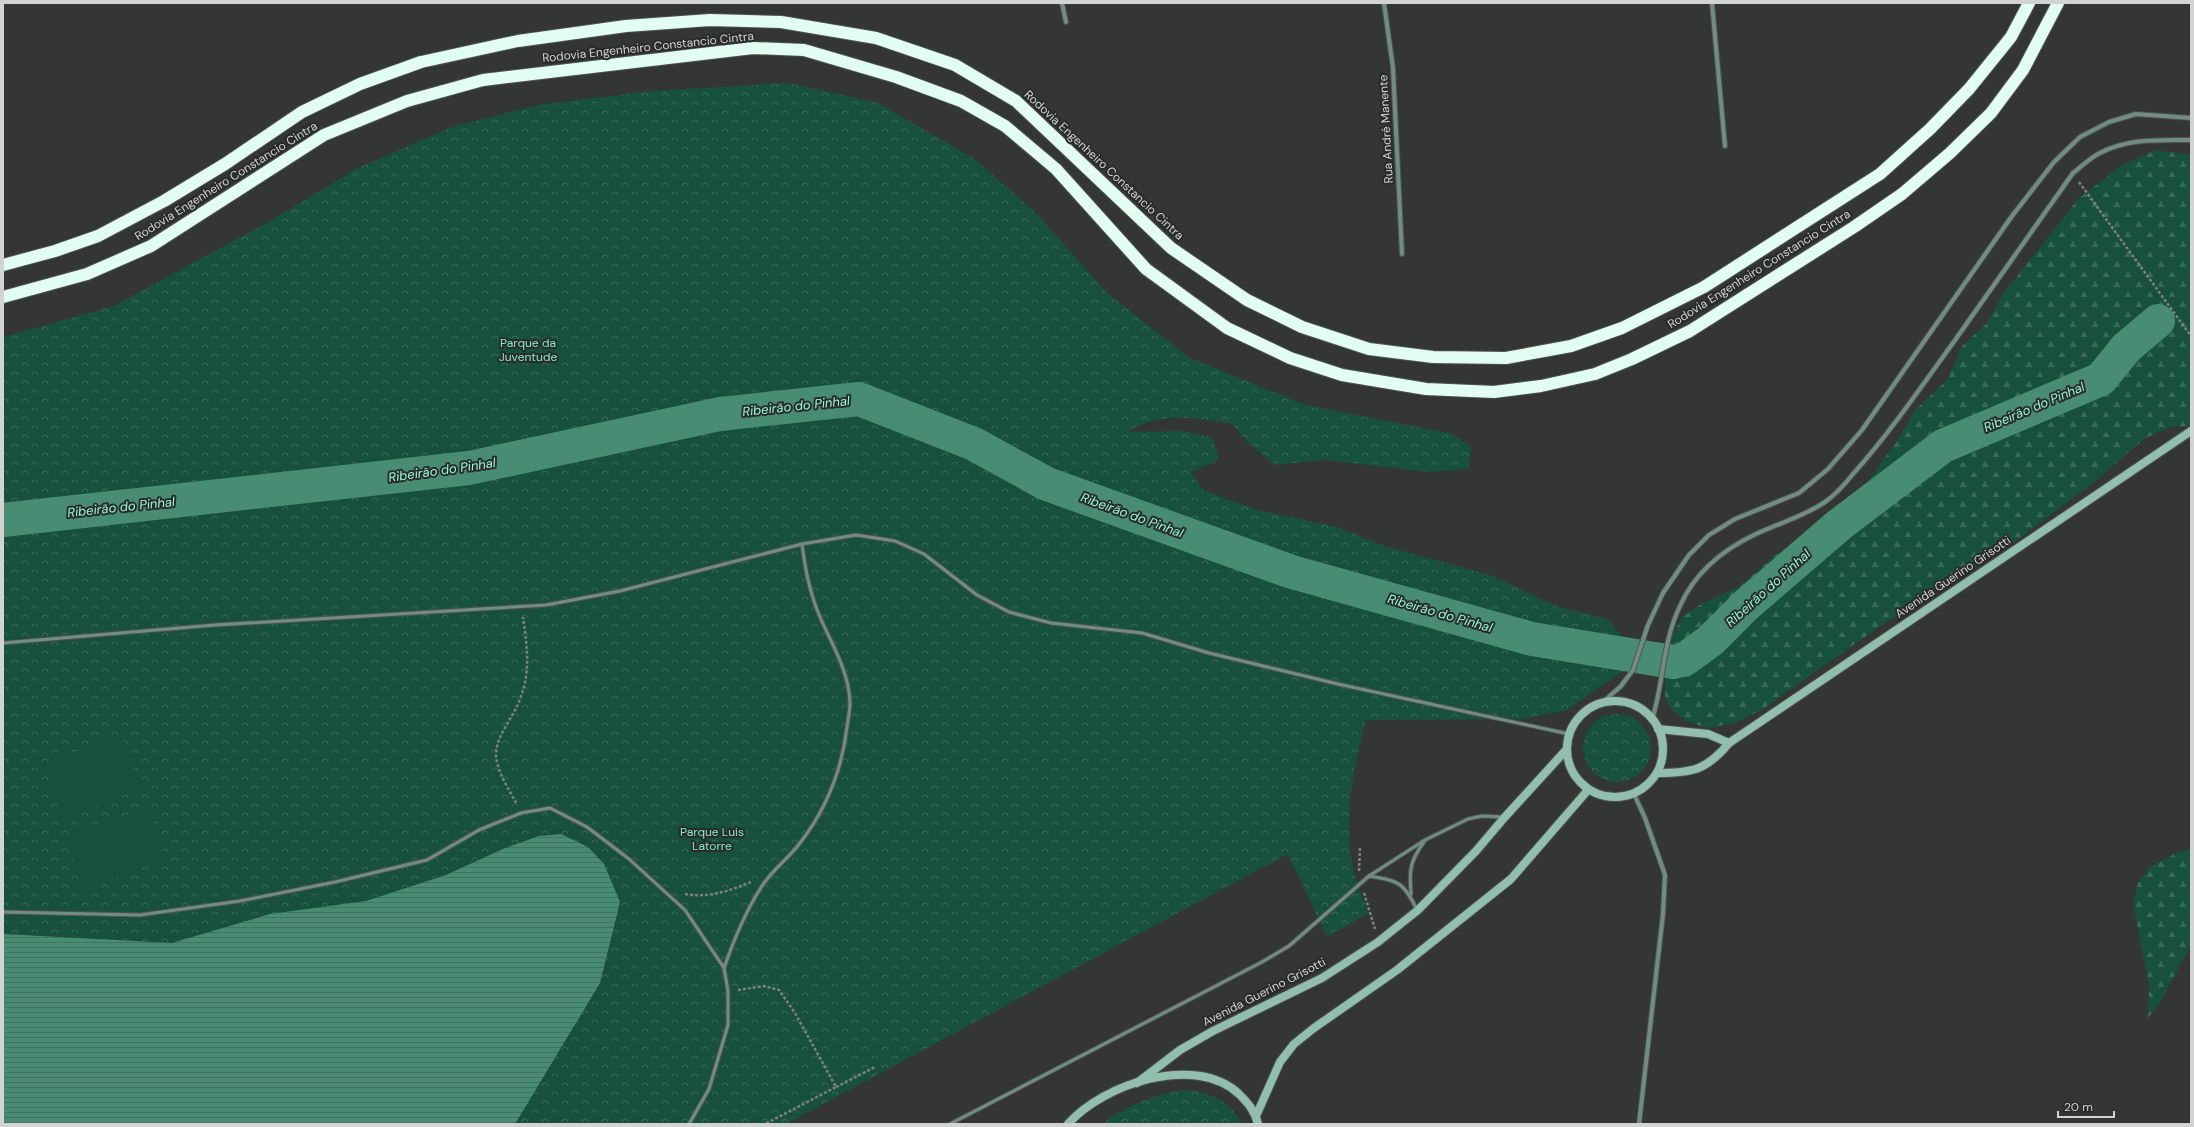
<svg xmlns="http://www.w3.org/2000/svg" width="2194" height="1127" font-family="'DM Sans',sans-serif">
<style>
.forest{fill:url(#forest-firs)}
.park{fill:url(#park-crowns)}
.pitch{fill:#17513e}
.water{fill:url(#water-rules)}
.lines{fill:none;stroke-linecap:round;stroke-linejoin:round}
.river{stroke:#488c74;stroke-width:34}
.service-casing{stroke:#505251;stroke-width:5}
.minor-casing{stroke:#505251;stroke-width:6}
.secondary-casing{stroke:#505251;stroke-width:10}
.motorway-casing{stroke:#505251;stroke-width:14}
.path{stroke:#7e807f;stroke-width:2.5;stroke-dasharray:3 2;stroke-linecap:butt}
.service{stroke:#718d82;stroke-width:3}
.minor{stroke:#718d82;stroke-width:4}
.secondary{stroke:#92bfad;stroke-width:8}
.motorway{stroke:#e2fdf2;stroke-width:12}
.labels{text-anchor:middle;dominant-baseline:central;stroke-width:4;stroke-linejoin:round;paint-order:stroke}
.street-label{font-size:12px;fill:#d2d4d4;stroke:#292c2a}
.park-label{font-size:12px;fill:#84eac5;stroke:#292c2a}
.water-label{font-size:13px;font-style:italic;fill:#94fad4;stroke:#292c2a}
</style>
<defs>
<pattern id="forest-firs" width="22" height="20" patternUnits="userSpaceOnUse"><rect width="22" height="20" fill="#17513e"/><path d="M5 1l3.5 6h-7zM16 11l3.5 6h-7z" fill="#386959"/></pattern>
<pattern id="park-crowns" width="20" height="18" patternUnits="userSpaceOnUse"><rect width="20" height="18" fill="#17513e"/><path d="M2 6a3 3 0 1 1 6 0M12 15a3 3 0 1 1 6 0" fill="none" stroke="#386959"/></pattern>
<pattern id="water-rules" width="6" height="5" patternUnits="userSpaceOnUse"><rect width="6" height="5" fill="#488c74"/><path d="M0 2.5h6" fill="none" stroke="#457162"/></pattern>
</defs>
<rect width="100%" height="100%" fill="#333634"/>
<g class="forest">
<polygon points="2156,150 2191,155 2191,426 2170,427 2144,439 2092,484 2017,540 1879,627 1760,711 1734,723 1709,728 1690,723 1672,711 1665,698 1665,681 1671,639 1682,617 1703,603 1739,587 1778,553 1839,521 1897,441 1915,410 1948,379 1962,346 1987,323 2003,294 2078,199 2122,165"/>
<polygon points="2191,850 2191,945 2159,1004 2148,1018 2149,986 2133,903 2138,883 2150,867 2180,851"/>
</g>
<g class="park">
<path d="M789,83L878,103L973,158L1034,211L1107,293L1190,358L1306,405L1452,434L1471,447L1469,469L1430,472L1324,460L1276,465L1249,444L1232,424C1197,418 1160,411 1128,432L1181,431L1212,437L1219,460L1191,472L1203,490L1257,510L1338,527L1381,545L1490,575L1556,606L1607,619L1624,639L1623,671L1567,710L1523,719L1366,720C1353,766 1344,816 1352,863C1355,880 1363,897 1369,913L1327,937L1288,854L786,1124H3V337L114,306L270,221L360,167L452,127L538,105L651,91Z"/>
<circle cx="1617" cy="748" r="34"/>
<path d="M1183,1090C1208,1091 1231,1101 1242,1124H1101C1125,1107 1154,1094 1183,1090Z"/>
</g>
<g class="pitch">
<polygon points="122,735 141,789 62,817 43,763"/>
<polygon points="148,808 165,859 83,889 65,837"/>
</g>
<polygon class="water" points="561,834 588,847 604,864 620,902 600,983 515,1124 3,1124 3,934 172,943 270,914 366,901 446,875 505,848 539,836"/>
<g class="lines">
<polyline class="river" points="3,520 469,468 720,414 859,399 974,444 1047,484 1292,572 1532,639 1673,662 1685,659 1710,641 1745,606 1839,525 1943,446 2101,379 2126,348 2158,321"/>
<g class="service-casing">
<g id="service">
<polyline points="3,643 215,625 546,605 620,591 802,544 856,535 895,541 924,554 977,595 1009,612 1051,623 1142,633 1209,653 1338,684 1569,734"/>
<path d="M1369,876C1399,881 1404,882 1417,910"/>
<path d="M1411,894C1409,870 1410,861 1424,842"/>
<polyline points="3,912 140,915 240,901 335,882 427,860 479,830 521,813 550,808 587,827 629,859 685,910 724,968 728,991 728,1025 709,1089 689,1124"/>
<path d="M724,968C734,939 745,912 762,886C772,870 789,858 800,843C827,808 842,770 847,727C848,719 850,710 850,703C849,671 832,645 820,617C810,594 805,569 802,544"/>
<polyline points="950,1124 1262,962 1289,946 1369,876 1425,840 1468,819 1482,816 1502,817"/>
</g>
</g>
<g class="minor-casing">
<g id="minor">
<polyline points="1062,3 1066,22"/>
<polyline points="1384,3 1393,68 1402,254"/>
<polyline points="1712,3 1725,146"/>
<polyline points="1603,702 1621,686 1633,670 1648,625 1663,593 1689,555 1709,535 1735,519 1799,493 1828,469 1862,430 2012,216 2054,162 2080,137 2109,122 2136,114 2191,118"/>
<path d="M1652,720C1664,682 1662,643 1680,606C1695,572 1724,549 1756,534C1779,523 1803,517 1825,502C1835,495 1845,484 1853,474C1889,434 1921,387 1953,343C1993,286 2033,230 2073,173C2081,167 2089,159 2098,154C2127,138 2159,140 2191,140"/>
<polyline points="1634,794 1645,818 1665,875 1663,914 1639,1124"/>
</g>
</g>
<g class="secondary-casing">
<g id="secondary">
<circle cx="1615" cy="749" r="48"/>
<polyline points="1658,729 1708,734 1729,743"/>
<path d="M1657,773C1691,773 1706,771 1729,743L2191,431"/>
<polyline points="1137,1083 1180,1050 1213,1031 1322,978 1378,942 1418,910 1476,851 1504,818 1566,750"/>
<polyline points="1256,1116 1280,1062 1294,1044 1314,1028 1397,970 1511,879 1588,790"/>
<path d="M1068,1124C1103,1084 1195,1053 1239,1094C1248,1103 1255,1111 1258,1124"/>
</g>
</g>
<g class="motorway-casing">
<g id="motorway">
<polyline points="3,265 55,251 98,236 164,201 225,164 302,112 360,84 421,62 518,41 626,26 710,20 781,22 876,38 955,65 1016,101 1171,248 1247,300 1302,327 1369,349 1433,357 1506,358 1571,346 1622,328 1704,287 1880,174 1930,129 1969,89 2011,37 2029,3"/>
<polyline points="3,297 87,274 151,246 324,135 407,101 483,80 753,48 804,50 896,77 961,101 1005,126 1056,169 1146,269 1227,328 1290,358 1342,375 1426,389 1494,392 1541,386 1595,374 1632,359 1690,331 1854,227 1902,194 1950,153 1991,113 2023,70 2058,3"/>
</g>
</g>
<g class="path">
<polyline points="2079,182 2191,336"/>
<path d="M516,803C509,789 497,772 496,755C496,735 514,717 520,699C531,672 527,645 523,617"/>
<polyline points="1359,871 1360,846"/>
<polyline points="1364,893 1375,929"/>
<path d="M685,894C709,898 729,891 751,882"/>
<polyline points="738,990 764,986 779,990 795,1013 836,1087 765,1124"/>
<polyline points="836,1087 875,1067"/>
</g>
<use href="#service" class="service"/>
<use href="#minor" class="minor"/>
<use href="#secondary" class="secondary"/>
<use href="#motorway" class="motorway"/>
</g>
<g class="labels">
<g class="street-label">
<text transform="translate(648 47) rotate(-6)">Rodovia Engenheiro Constancio Cintra</text>
<text transform="translate(1386 129) rotate(-93)">Rua André Manente</text>
<text transform="translate(1104 165) rotate(43)">Rodovia Engenheiro Constancio Cintra</text>
<text transform="translate(226 181) rotate(-32)">Rodovia Engenheiro Constancio Cintra</text>
<text transform="translate(1759 269) rotate(-32)">Rodovia Engenheiro Constancio Cintra</text>
<text transform="translate(1953 577) rotate(-34)">Avenida Guerino Grisotti</text>
<text transform="translate(1264 992) rotate(-27)">Avenida Guerino Grisotti</text>
</g>
<g class="park-label">
<text x="528" y="343">Parque da<tspan x="528" dy="14">Juventude</tspan></text>
<text x="712" y="832">Parque Luis<tspan x="712" dy="14">Latorre</tspan></text>
</g>
<g class="water-label">
<text transform="translate(796 406) rotate(-6)">Ribeirão do Pinhal</text>
<text transform="translate(2034 407) rotate(-23)">Ribeirão do Pinhal</text>
<text transform="translate(442 470) rotate(-8)">Ribeirão do Pinhal</text>
<text transform="translate(121 507) rotate(-6)">Ribeirão do Pinhal</text>
<text transform="translate(1132 515) rotate(20)">Ribeirão do Pinhal</text>
<text transform="translate(1768 588) rotate(-42)">Ribeirão do Pinhal</text>
<text transform="translate(1440 613) rotate(16)">Ribeirão do Pinhal</text>
</g>
</g>
<rect width="2194" height="1127" fill="none" stroke="#d2d4d4" stroke-width="8"/>
<path d="M2058 1111v6h56v-6" fill="none" stroke="#d2d4d4" stroke-width="2"/>
<text x="2064" y="1111" font-size="12" fill="#d2d4d4" stroke="#292c2a" stroke-width="3" paint-order="stroke">20 m</text>
</svg>
